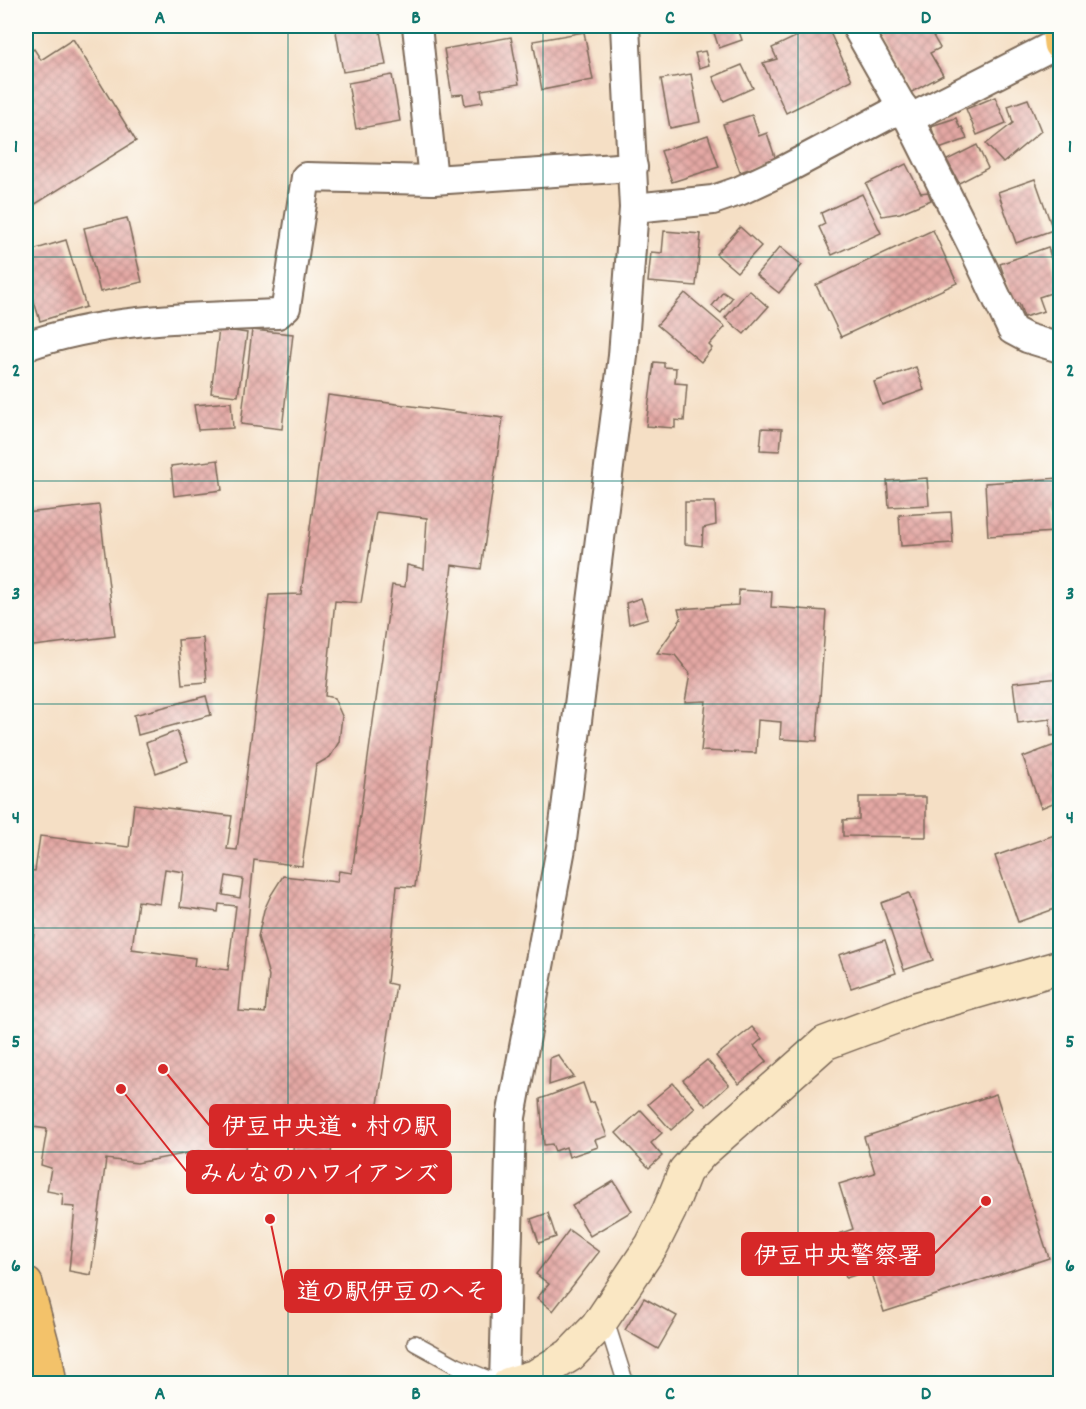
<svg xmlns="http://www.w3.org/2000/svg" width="1086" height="1409" font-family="Dekko,'Klee One',sans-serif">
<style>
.building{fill:url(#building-cross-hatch);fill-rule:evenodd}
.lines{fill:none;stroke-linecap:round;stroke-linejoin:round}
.lane-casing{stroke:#7c6958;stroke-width:18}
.street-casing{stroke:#7c6958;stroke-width:32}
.secondary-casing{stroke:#7c6958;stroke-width:36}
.highway-casing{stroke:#7c6958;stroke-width:36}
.lane{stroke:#fff;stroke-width:15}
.street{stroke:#fff;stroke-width:28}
.secondary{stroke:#fae7c3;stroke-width:33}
.highway{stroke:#f3c26a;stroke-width:33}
.grid{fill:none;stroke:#0f766e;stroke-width:1.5;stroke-opacity:0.55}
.leader{fill:none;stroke:#d62828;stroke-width:2}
.callout-dot{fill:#d62828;stroke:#fdfcf7;stroke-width:2}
.callout{fill:#d62828;stroke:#d62828;stroke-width:2}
.callout-label{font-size:24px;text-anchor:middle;font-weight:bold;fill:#fff}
.neatline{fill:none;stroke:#0f766e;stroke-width:2}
.grid-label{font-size:20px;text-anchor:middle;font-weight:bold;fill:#0f766e}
</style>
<defs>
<pattern id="building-cross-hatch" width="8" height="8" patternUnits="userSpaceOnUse" patternTransform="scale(1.5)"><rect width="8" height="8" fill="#e4a8a4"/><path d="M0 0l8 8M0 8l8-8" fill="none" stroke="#ba8985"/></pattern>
</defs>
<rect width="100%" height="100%" fill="#fdfcf7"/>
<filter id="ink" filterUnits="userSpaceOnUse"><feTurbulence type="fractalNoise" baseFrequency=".0167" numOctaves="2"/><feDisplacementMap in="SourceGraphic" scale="12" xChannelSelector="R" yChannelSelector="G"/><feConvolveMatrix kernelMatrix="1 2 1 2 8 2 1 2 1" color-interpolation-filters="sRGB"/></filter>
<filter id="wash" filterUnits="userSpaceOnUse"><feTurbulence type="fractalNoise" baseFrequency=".008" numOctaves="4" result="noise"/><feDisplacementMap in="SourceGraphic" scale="24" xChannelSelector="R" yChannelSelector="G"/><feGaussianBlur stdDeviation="1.35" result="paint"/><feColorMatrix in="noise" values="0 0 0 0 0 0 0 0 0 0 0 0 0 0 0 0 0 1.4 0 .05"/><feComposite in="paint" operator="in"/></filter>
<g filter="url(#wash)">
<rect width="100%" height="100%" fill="#f5dfc5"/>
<g id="blocks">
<g class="building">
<polygon points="335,26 379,26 386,65 343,72"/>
<polygon points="715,26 737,26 742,40 719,48 712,27"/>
<polygon points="827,26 852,80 786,113 763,63 777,59 772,48 810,30"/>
<polygon points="873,26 947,26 932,34 940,48 930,53 943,75 910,93"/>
<polygon points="584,32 593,80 542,90 533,41"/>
<polygon points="511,37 519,84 481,90 483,102 465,105 463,94 452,95 444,49"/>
<polygon points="73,39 136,141 26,210 26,54 34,49 41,60"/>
<polygon points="705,51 709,65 699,68 695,53"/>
<polygon points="742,65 753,88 724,101 713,77"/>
<polygon points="691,74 700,122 670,128 661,79"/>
<polygon points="392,75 400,121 356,129 348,83"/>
<polygon points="995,97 1006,123 977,135 966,109"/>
<polygon points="1028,99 1041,131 1003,163 986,144 1013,123 1008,106"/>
<polygon points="752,115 759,136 767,133 776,160 740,172 723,124"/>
<polygon points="956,118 960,128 962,127 967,139 939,149 931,126"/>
<polygon points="708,135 719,167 672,182 661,151"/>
<polygon points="977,145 988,168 959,183 947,160"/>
<polygon points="906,164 921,193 928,192 931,200 900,213 882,216 866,184"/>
<polygon points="1035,179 1053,230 1016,243 998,192"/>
<polygon points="862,194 881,233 832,255 819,227 825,224 821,213"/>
<polygon points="127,218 142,282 100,292 84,228"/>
<polygon points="740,227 761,246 737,272 716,254"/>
<polygon points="933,230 957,283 841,337 816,285"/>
<polygon points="664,231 701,234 696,286 648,282 651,252 662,253"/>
<polygon points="66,240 86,307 40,321 26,275 26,252"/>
<polygon points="780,247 802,265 779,293 756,275"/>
<polygon points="1048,247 1060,290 1039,297 1044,311 1024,317 1019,303 1014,304 1000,264"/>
<polygon points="749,290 768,307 744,334 725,318"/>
<polygon points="723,292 732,298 721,313 712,306"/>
<polygon points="685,293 725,327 709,345 712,348 701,362 657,325"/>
<polygon points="219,329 247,333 238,396 211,393"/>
<polygon points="252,330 293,334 282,429 241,424"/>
<polygon points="654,362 664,363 664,367 676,368 675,383 687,384 684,421 675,420 675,428 646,426"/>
<polygon points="916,367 924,390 882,405 874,382"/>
<path d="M328,395L503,418L481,569L452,565L415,887L397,886L387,983L396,985L377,1111L335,1106L330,1167L292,1163L295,1126L282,1123L247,1141L245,1158L199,1151L137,1163L106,1159L91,1275L69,1271L75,1207L62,1206L63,1194L47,1191L51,1168L41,1165L47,1129L26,1126V974H29L35,924L29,922L32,908L26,906V870L35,871L40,836L129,847L134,804L232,816L227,849L237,850L269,595L301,594ZM376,512L427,518L424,569L407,565L405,587L392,585L352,873L339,871L337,882L283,876L271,895L264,910L258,937L269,976L265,1013L239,1011L254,860L302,866L316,765L330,757L339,742L342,716L334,698L325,696L335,601L361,603ZM165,869L184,872L180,907L218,912L219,904L236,906L228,970L194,966L195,958L132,949L138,901L160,904ZM226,876L243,879L240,898L223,895Z"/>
<polygon points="231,402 233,428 198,430 194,405"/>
<polygon points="762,428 782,429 780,451 760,450"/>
<polygon points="218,460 222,490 174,496 171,466"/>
<polygon points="927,478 929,505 889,507 887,481"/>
<polygon points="1060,478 1060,507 1054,508 1055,532 988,536 985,483"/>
<polygon points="685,502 715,502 716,525 703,528 702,546 685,544"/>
<polygon points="99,505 115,636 26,647 26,513"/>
<polygon points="951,512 953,543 901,546 899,515"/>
<polygon points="739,590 772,592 771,607 826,611 817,741 780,739 781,722 758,720 756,753 701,751 706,701 685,702 690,674 675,655 657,653 681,619 678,609 738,605"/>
<polygon points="641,598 648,618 629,624 626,603"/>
<polygon points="203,638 207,682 182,684 178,640"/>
<polygon points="1060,678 1060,735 1051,736 1050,719 1018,723 1013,683"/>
<polygon points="206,696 211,715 138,735 134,715"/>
<polygon points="177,731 188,761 156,773 146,743"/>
<polygon points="1060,743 1060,800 1041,808 1023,757"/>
<polygon points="859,797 926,797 926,837 843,836 843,820 859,819"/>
<polygon points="1060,833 1060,907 1018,922 995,856"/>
<polygon points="909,893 933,960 904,970 881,903"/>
<polygon points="885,940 896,973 851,988 839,955"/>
<polygon points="752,1027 762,1039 754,1046 767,1061 739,1084 716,1056"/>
<polygon points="558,1055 574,1077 549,1085 550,1058"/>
<polygon points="707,1060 729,1085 706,1106 683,1080"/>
<polygon points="583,1083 590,1103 594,1102 607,1136 595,1140 598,1147 569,1157 566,1147 555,1151 552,1144 544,1145 540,1099"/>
<polygon points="673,1083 695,1108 671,1130 648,1104"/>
<polygon points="996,1094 1049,1258 884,1312 871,1270 846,1278 833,1236 853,1229 839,1184 875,1173 864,1137"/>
<polygon points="641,1110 662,1133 651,1143 662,1156 649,1168 616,1133"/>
<polygon points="614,1181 632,1211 590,1236 572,1206"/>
<polygon points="548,1213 556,1237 539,1243 531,1219"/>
<polygon points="569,1230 599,1252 553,1311 537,1298 549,1284 536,1274"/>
<polygon points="644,1298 677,1316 658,1349 625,1330"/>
</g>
</g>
</g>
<g filter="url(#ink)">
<use href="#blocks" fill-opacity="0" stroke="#7c6958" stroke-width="1.5"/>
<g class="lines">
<g class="lane-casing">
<g id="lane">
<polyline points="605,1318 626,1384"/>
<polyline points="415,1343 457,1366 501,1384"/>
</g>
</g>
<g class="street-casing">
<g id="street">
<polyline points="417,26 433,180"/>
<polyline points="856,26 909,119 973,247 1012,330 1027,338 1060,348"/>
<polyline points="909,119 1060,42"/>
<polyline points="634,208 713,200 739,191 786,169 903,107"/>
<path d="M26,346C105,318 194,317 278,314L286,307L306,177L433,180L633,167"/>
<polyline points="504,1384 511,1117 561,848 623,356 634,208 625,26"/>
</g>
</g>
<g class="secondary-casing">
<polyline id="secondary" points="509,1384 536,1376 570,1355 597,1327 652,1245 669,1211 685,1171 701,1153 825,1043 916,1009 1060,967"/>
</g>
<g class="highway-casing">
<g id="highway">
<polyline points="1058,26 1060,44"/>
<polyline points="26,1284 45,1355 50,1384"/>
</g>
</g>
<use href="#lane" class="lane"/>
<use href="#street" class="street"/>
<use href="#secondary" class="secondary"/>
<use href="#highway" class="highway"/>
</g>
</g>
<path class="grid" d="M288,26V1384M543,26V1384M798,26V1384M26,257H1060M26,481H1060M26,704H1060M26,928H1060M26,1152H1060"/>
<path class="leader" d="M163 1069L210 1126M121 1089L187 1172M986 1201L934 1254M270 1219L285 1291"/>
<g class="callout-dot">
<circle cx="163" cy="1069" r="6"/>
<circle cx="121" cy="1089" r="6"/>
<circle cx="986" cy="1201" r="6"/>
<circle cx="270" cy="1219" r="6"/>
</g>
<g class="callout">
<rect x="210" y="1105" width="240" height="42" rx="6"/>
<rect x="187" y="1151" width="264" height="42" rx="6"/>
<rect x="742" y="1233" width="192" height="42" rx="6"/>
<rect x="285" y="1270" width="216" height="42" rx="6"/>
</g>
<g class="callout-label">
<text x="330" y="1134">伊豆中央道・村の駅</text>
<text x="319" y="1181">みんなのハワイアンズ</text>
<text x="838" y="1263">伊豆中央警察署</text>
<text x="393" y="1299">道の駅伊豆のへそ</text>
</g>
<rect width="1086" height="1409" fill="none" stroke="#fdfcf7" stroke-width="66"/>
<rect x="33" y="33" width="1020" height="1343" class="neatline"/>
<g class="grid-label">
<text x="160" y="23">A</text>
<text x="416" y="23">B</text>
<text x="670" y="23">C</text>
<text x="926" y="23">D</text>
<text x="16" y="152">1</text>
<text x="1070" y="152">1</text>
<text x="16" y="376">2</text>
<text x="1070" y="376">2</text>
<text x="16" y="599">3</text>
<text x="1070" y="599">3</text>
<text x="16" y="823">4</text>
<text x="1070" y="823">4</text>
<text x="16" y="1047">5</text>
<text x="1070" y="1047">5</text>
<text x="16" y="1271">6</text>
<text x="1070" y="1271">6</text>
<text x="160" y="1399">A</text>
<text x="416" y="1399">B</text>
<text x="670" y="1399">C</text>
<text x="926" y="1399">D</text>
</g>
</svg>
